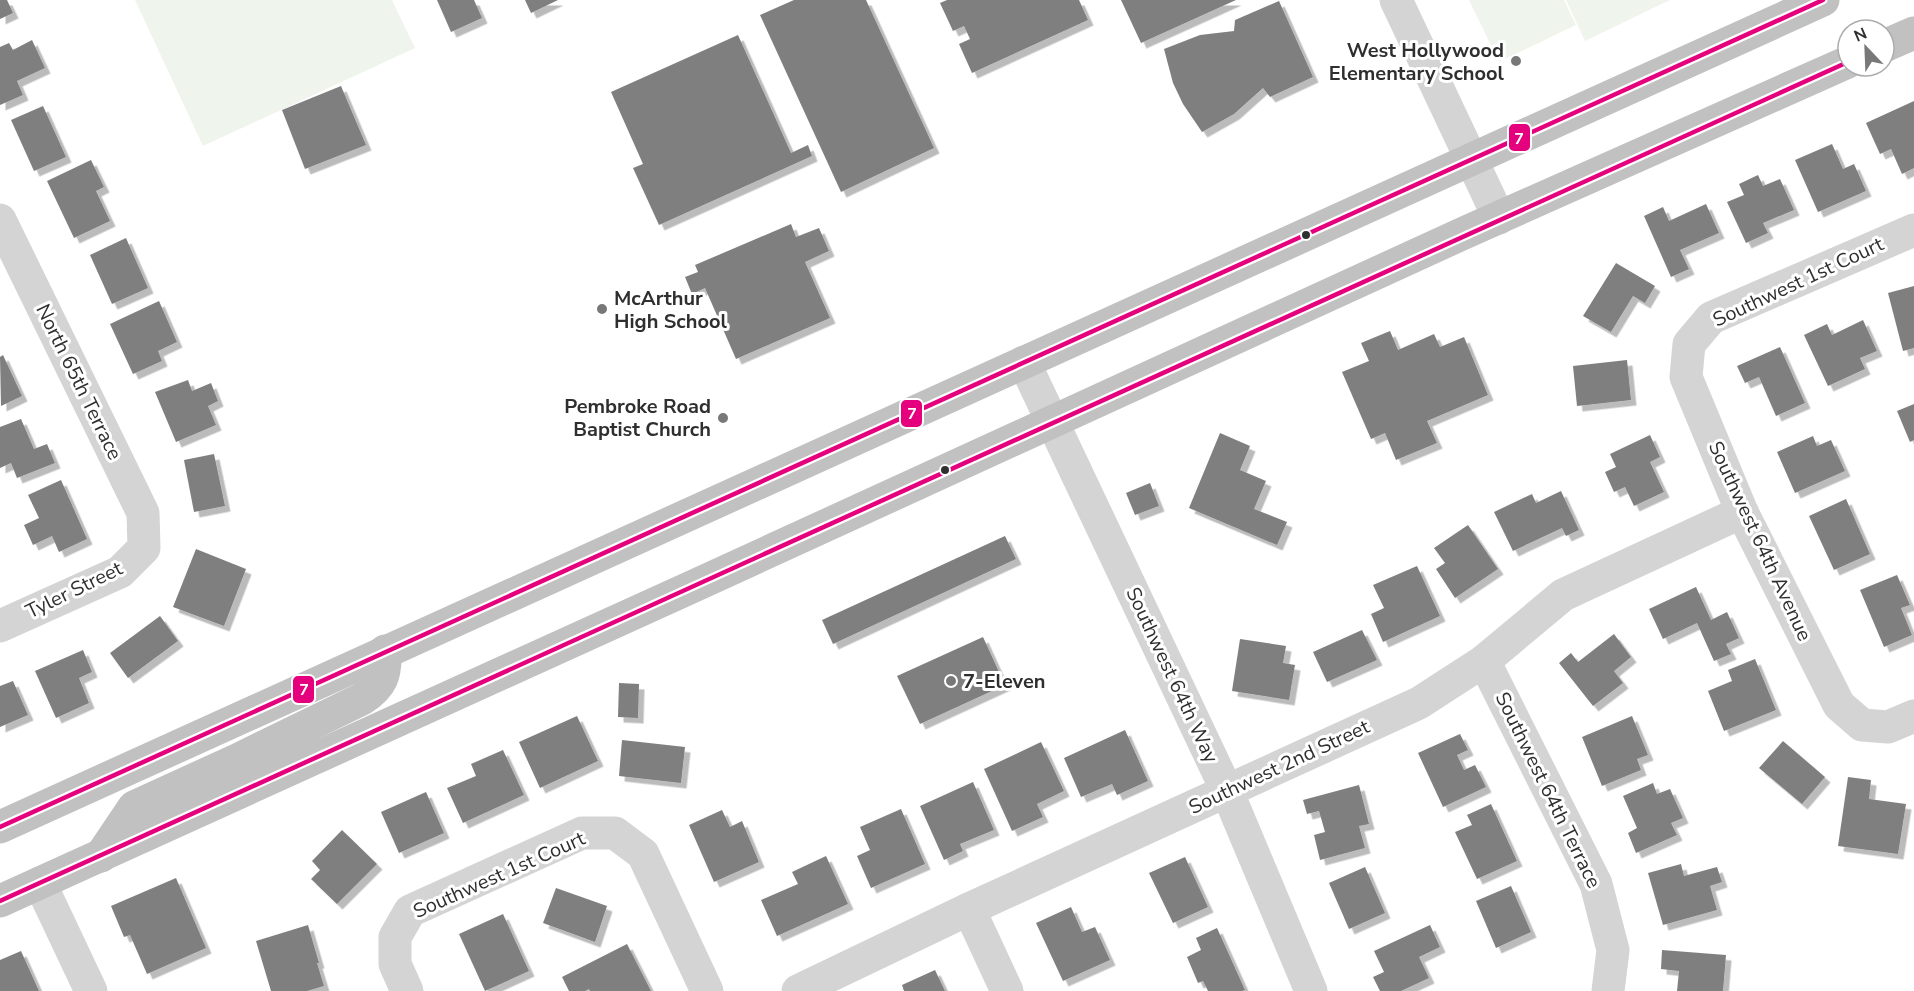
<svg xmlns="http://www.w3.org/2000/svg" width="1914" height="991" font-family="'Nunito Sans',sans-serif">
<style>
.green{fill:#eff5ec}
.building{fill:#7f7f7f;filter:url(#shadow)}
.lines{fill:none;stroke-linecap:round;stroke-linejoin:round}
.minor{stroke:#d4d4d4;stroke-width:33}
.highway{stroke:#c1c1c1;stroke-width:33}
.bus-1-casing{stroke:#fff;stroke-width:9}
.bus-1{stroke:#e5007d;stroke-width:4.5}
.poi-dot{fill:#787878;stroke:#fff;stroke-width:2}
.bus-dot{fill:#2f2f2f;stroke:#fff;stroke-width:2}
.labels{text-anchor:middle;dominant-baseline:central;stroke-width:6;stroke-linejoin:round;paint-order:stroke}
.poi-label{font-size:20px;font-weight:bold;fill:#2f2f2f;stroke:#fff;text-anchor:end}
.street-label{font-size:20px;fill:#2f2f2f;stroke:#fff}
.line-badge{stroke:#fff;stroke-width:2}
.badge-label{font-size:16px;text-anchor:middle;font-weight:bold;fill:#fff}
</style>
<defs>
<filter id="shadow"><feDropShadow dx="5.5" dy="5.5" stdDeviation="0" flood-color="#0004"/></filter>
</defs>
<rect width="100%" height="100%" fill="#fff"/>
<g class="green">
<polygon points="135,0 392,0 415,48 203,146"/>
<polygon points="1469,0 1564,0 1576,25 1499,62"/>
<polygon points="1566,0 1670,0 1585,41"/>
</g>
<g class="building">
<polygon points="0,0 7,0 13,13 0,19"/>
<polygon points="437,0 474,0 482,18 451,32"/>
<polygon points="525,0 558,0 531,13"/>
<polygon points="794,0 866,0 934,148 841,192 760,15"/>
<polygon points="947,0 1079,0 1088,20 972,73 959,44 970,39 964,26 953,31 940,3"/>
<polygon points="1121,0 1236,0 1141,43"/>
<polygon points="1279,1 1313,77 1270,97 1263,88 1234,114 1202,132 1183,104 1173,83 1164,49 1200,35 1234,31 1235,20"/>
<polygon points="738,35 791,153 808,145 812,156 659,225 633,168 643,164 611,92"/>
<polygon points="32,40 45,68 17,81 23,95 0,105 0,47 9,43 13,50"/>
<polygon points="341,86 366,145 305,169 282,110"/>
<polygon points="1914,101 1914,168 1902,174 1891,149 1880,154 1866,123"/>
<polygon points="43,106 66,157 34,171 11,120"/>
<polygon points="1832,144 1843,169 1854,164 1866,191 1818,212 1795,160"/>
<polygon points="91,160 104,187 96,191 110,221 74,238 47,181"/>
<polygon points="1758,175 1763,186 1780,179 1794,210 1763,223 1768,233 1746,243 1727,202 1744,195 1739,184"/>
<polygon points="1706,204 1719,233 1680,250 1689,269 1671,277 1644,216 1663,207 1669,221"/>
<polygon points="791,224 796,237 819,228 829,251 805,262 830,318 736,359 705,288 692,294 685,277 698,272 695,265"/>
<polygon points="126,238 148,288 112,304 90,255"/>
<polygon points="1616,263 1655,286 1645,303 1633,296 1611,332 1583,316"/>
<polygon points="1914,286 1914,348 1903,351 1888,293"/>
<polygon points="159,301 177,342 158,351 162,361 133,374 110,324"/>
<polygon points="1863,320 1877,351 1860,358 1865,369 1828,386 1804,335 1827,324 1832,335"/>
<polygon points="1390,331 1398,350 1434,334 1440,347 1464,337 1488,395 1427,421 1437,443 1396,460 1385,433 1371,439 1342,372 1369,361 1361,343"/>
<polygon points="1780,347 1805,403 1776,416 1759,377 1745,383 1737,366"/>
<polygon points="3,355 22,396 1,406 0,357"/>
<polygon points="1627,360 1631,400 1577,406 1573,366"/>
<polygon points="188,380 192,391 211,383 218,401 208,406 216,425 176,442 155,392"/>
<polygon points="1914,404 1914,440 1910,442 1897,411"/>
<polygon points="21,419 34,449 47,444 55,463 17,478 11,463 0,468 0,427"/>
<polygon points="1220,433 1250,446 1240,470 1266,481 1254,509 1287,522 1277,545 1189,508"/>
<polygon points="1650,435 1660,457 1650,462 1664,492 1634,506 1625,487 1614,492 1605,472 1616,467 1610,454"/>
<polygon points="1813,436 1817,446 1831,440 1845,471 1795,493 1777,452"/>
<polygon points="214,454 225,506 194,512 184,460"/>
<polygon points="61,480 87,539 59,552 52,536 33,545 24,525 39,518 28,495"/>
<polygon points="1150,483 1159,506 1135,515 1126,493"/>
<polygon points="1561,491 1579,530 1566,536 1562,528 1513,551 1494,512 1532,494 1536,503"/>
<polygon points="1846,499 1870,554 1834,570 1809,516"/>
<polygon points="1468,525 1498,569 1455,598 1436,569 1445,563 1434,548"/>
<polygon points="1005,536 1016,559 833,644 822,620"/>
<polygon points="196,549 246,569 224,626 173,607"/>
<polygon points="1417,566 1440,616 1383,642 1371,614 1384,608 1373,585"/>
<polygon points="1897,575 1910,605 1901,608 1912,635 1884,647 1860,590"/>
<polygon points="1696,587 1711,620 1727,612 1739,638 1726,644 1731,654 1714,661 1697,623 1663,639 1649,609"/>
<polygon points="160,616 178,641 128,678 110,653"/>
<polygon points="1362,630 1377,660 1327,682 1313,652"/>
<polygon points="1614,634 1631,657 1614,671 1623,683 1593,706 1559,663 1571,653 1578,662"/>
<polygon points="983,637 1005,685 920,724 897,676"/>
<polygon points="1240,639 1286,646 1283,663 1295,665 1289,700 1232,691"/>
<polygon points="83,650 92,672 79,678 89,703 56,718 35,671"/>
<polygon points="1755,659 1776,710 1724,731 1708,691 1732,681 1728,670"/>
<polygon points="13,681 28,715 0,727 0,686"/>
<polygon points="619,683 639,684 638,718 618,717"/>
<polygon points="577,716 598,761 540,788 519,742"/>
<polygon points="1632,716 1648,755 1637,759 1641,770 1602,786 1582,737"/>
<polygon points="1125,730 1148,781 1117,795 1112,784 1081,797 1064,758"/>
<polygon points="1460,734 1468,750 1457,755 1464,770 1475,765 1486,787 1443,807 1418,753"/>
<polygon points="622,740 685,747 681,783 619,776"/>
<polygon points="1783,741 1825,777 1802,804 1759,768"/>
<polygon points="1041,742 1064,791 1037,804 1043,817 1012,831 984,769"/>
<polygon points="503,750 524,795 463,823 447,788 476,776 471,764"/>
<polygon points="1848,777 1871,780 1869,799 1906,804 1898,854 1838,846"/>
<polygon points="973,782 994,830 960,844 963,851 944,860 920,806"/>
<polygon points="1653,783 1657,794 1670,789 1683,818 1671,823 1677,835 1636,853 1628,833 1637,828 1623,796"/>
<polygon points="1359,785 1369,824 1359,826 1365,848 1320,860 1314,835 1325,832 1319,811 1307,814 1303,800"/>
<polygon points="426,792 444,833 399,853 381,812"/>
<polygon points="1491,804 1517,861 1477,879 1455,832 1472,825 1467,815"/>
<polygon points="901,809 925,864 871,888 857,856 870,850 860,827"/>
<polygon points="722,810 730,827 742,821 759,862 714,882 689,825"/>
<polygon points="342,830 377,864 337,904 311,879 320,870 312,861"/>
<polygon points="826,856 848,904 777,936 761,900 798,884 792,872"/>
<polygon points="1185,857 1208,907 1173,923 1149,873"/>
<polygon points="1681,864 1684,876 1717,867 1722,882 1710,886 1717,910 1663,925 1648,873"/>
<polygon points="1365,867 1385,913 1349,929 1329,883"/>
<polygon points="176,878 206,948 147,974 130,935 124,937 111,906"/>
<polygon points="1511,886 1531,932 1496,948 1476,901"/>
<polygon points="556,888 607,906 595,942 543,923"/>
<polygon points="1071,907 1082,932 1095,927 1110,960 1063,981 1036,923"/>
<polygon points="503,914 529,971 485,991 459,934"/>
<polygon points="308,925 319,963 317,963 324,986 307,991 271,991 256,941"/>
<polygon points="1430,925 1440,947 1419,957 1429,978 1401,991 1380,991 1373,977 1384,972 1374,951"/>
<polygon points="1217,928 1245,990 1242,991 1208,991 1203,981 1198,983 1187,957 1201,950 1196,938"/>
<polygon points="627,944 651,991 590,991 589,989 585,991 569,991 562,977"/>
<polygon points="1662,950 1726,955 1723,991 1677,991 1679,971 1661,969"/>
<polygon points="21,951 39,991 0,991 0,960"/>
<polygon points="935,970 945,991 904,991 902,985"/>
</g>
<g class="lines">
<g class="minor">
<polyline points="1396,0 1499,218"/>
<polyline points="0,220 143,513 144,548 120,572 0,626"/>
<polyline points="1914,230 1711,318 1689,344 1686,377 1742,512 1839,705 1862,725 1888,727 1914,716"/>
<polyline points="1024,362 1227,791 1311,991"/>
<polyline points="1484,661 1596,884 1613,950 1608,991"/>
<polyline points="40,883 91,991"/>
<polyline points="969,909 1007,991"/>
<polyline points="407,991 395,964 395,937 410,911 582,833 615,833 643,854 707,991"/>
<polyline points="798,991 969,909 1419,703 1484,661 1563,595 1742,512"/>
</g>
<g class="highway">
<polyline points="1884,46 1914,33"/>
<polyline points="0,827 1823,0"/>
<path d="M101,856L134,807L237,760L362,699C382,686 386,675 385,651"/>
<polyline points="0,901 685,590 1464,233 1848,62"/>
</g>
<g class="bus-1-casing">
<g id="bus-1">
<polyline points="0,827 1823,0"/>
<path d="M0,901C616,621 1230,337 1848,62"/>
</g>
</g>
<use href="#bus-1" class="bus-1"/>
</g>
<g class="poi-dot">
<circle cx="1516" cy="61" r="6"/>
<circle cx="602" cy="309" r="6"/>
<circle cx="723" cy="418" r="6"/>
<circle cx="951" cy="681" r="6"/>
</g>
<g class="bus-dot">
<circle cx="1306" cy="235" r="5"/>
<circle cx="945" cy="470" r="5"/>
</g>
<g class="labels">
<g class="poi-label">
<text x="1504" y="50">West Hollywood<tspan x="1504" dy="23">Elementary School</tspan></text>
<text x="614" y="298" text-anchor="start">McArthur<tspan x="614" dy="23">High School</tspan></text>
<text x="711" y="406">Pembroke Road<tspan x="711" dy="23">Baptist Church</tspan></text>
<text x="963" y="681" text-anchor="start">7-Eleven</text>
</g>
<g class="street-label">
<text transform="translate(1798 282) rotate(-25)">Southwest 1st Court</text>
<text transform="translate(79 382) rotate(64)">North 65th Terrace</text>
<text transform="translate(1760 541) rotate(65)">Southwest 64th Avenue</text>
<text transform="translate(74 590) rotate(-26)">Tyler Street</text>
<text transform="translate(1172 675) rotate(65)">Southwest 64th Way</text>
<text transform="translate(1279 767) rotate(-25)">Southwest 2nd Street</text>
<text transform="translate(1548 790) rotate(64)">Southwest 64th Terrace</text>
<text transform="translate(499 875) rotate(-24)">Southwest 1st Court</text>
</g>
</g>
<g class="line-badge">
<rect x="1508" y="123" width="23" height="29" rx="6" fill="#e5007d"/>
<rect x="900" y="399" width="23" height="29" rx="6" fill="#e5007d"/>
<rect x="292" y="675" width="23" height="29" rx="6" fill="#e5007d"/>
</g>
<g class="badge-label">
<text x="1519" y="144">7</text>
<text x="912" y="419">7</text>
<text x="304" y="695">7</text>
</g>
<g transform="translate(1866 48) rotate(337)"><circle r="28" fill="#ffffff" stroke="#acacac" stroke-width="1.5"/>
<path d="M0-4.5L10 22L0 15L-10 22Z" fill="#787878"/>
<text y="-9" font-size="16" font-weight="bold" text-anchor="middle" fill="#2f2f2f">N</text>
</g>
</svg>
